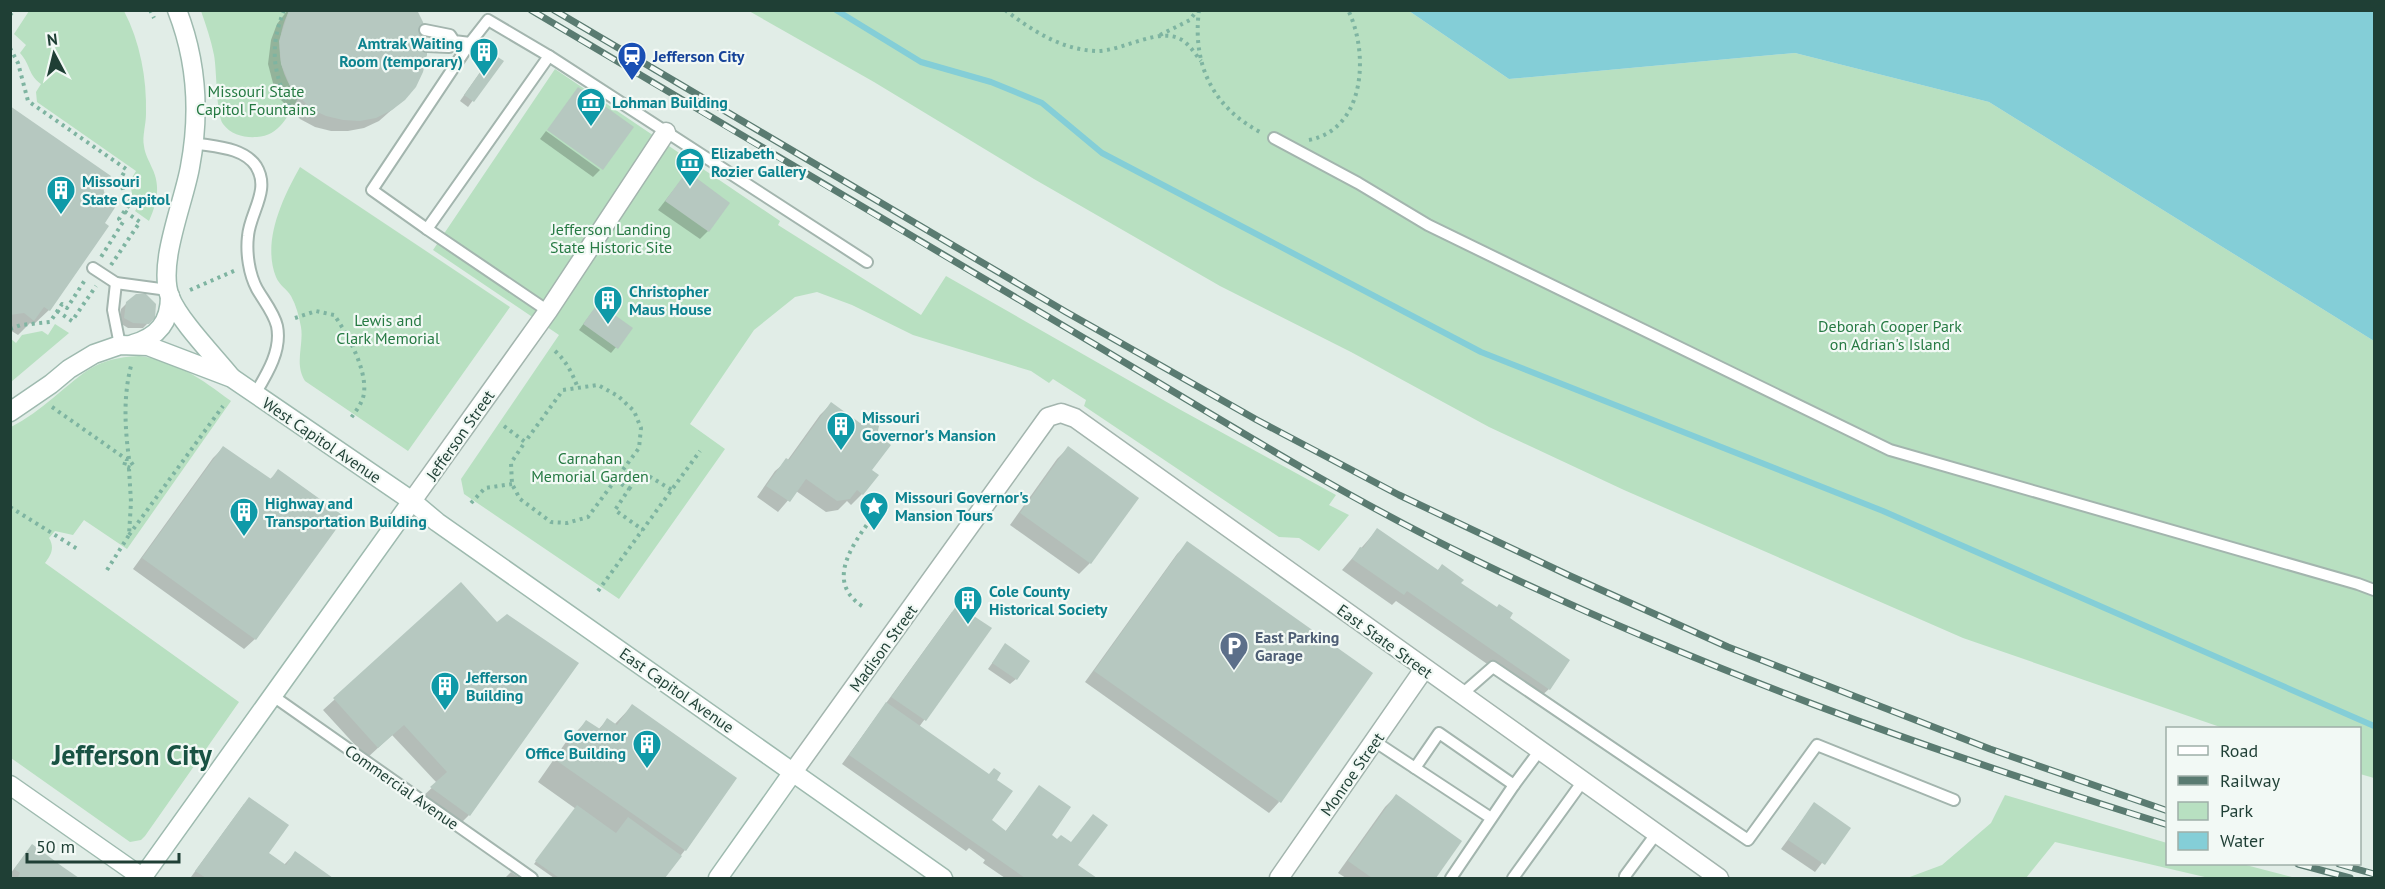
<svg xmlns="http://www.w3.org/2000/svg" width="2385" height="889" font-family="'PT Sans',sans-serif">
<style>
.green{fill:#b8e0c1}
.water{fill:#84ced7}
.shadow{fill:#0003}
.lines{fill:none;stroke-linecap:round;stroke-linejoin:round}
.stream{stroke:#84ced7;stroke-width:6}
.building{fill:#b6c8c0}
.lane-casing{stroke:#a3b5ae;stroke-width:14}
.street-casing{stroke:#a3b5ae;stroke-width:21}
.secondary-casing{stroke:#9ebaaf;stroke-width:21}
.path{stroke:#7eb4a1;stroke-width:4;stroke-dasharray:3 4.5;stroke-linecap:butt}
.lane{stroke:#fff;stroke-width:10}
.street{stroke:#fff;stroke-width:18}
.secondary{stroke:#fff;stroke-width:18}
.rail-casing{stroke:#5a7b71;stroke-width:7}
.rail{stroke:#f2f9f5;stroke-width:4.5;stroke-dasharray:14;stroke-linecap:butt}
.labels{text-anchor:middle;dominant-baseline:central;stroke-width:4.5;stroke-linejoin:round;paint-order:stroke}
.culture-label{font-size:16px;font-weight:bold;fill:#0d838f;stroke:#f2f9f5;text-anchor:start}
.transit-label{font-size:16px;font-weight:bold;fill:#164399;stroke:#f2f9f5;text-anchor:start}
.park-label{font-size:16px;fill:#267a43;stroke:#f2f9f5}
.street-label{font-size:16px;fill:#1f3f35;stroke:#f2f9f5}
.service-label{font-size:16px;font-weight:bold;fill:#4e5e75;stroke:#f2f9f5;text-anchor:start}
.town-label{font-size:28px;font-weight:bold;fill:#195343;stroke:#f2f9f5}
</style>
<rect width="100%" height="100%" fill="#e1ede7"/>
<g class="green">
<path d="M29,11H124C140,42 147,78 146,114C146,125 142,136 144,146C145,155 149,160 152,168C161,186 157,204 149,221L135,211L139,205L133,201L130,181L136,171L37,102L36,92L41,84C28,75 31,65 20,53L26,45L14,34Z"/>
<path d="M201,11H289C274,41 277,71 298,98C289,115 279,136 257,137C245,138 231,135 223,124C216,114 217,71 214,55C211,40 206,25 201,11Z"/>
<polygon points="749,11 1409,11 1509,79 1795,53 1989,102 2374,341 2374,778 2360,774 2360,728 2223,728 1963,638 1624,490 1489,427 1351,352 1220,286 1034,179 874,82"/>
<polygon points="555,69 780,221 778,225 921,315 946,276 1179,409 1336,495 1329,505 1349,515 1319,551 1299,538 1279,537 1084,406 1086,400 1053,379 1049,383 1031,371 913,335 852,305 817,292 795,297 754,330 690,424 725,449 619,599 464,494 461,479 559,335 433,250"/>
<path d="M300,167L510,307L408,451L305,381C294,364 304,345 301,327C299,316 296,305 291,296C287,289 279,285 276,277C262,242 282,199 300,167Z"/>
<polygon points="55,324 69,333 11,382 11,339 16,343 22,335 42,331 48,335"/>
<path d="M139,356C178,361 201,379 231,401L127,549L84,520L73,535L55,531L49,538C55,548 51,555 45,563L239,702L145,836L141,840L130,842L11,758V427C26,419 40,409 53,398C85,372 95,358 139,356Z"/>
<polygon points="2005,795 2167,843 2168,864 2242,864 2296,878 2209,878 2055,842 2026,878 1907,878 1942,865 1991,823"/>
</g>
<polygon class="water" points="1409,11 2374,11 2374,341 1989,102 1795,53 1509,79"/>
<g class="shadow">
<polygon points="415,10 404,99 379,121 364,128 348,131 331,131 315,127 300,119 280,99 274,87 268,64 271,40 277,24 287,11"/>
<polygon points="488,61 502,61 468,107 460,101"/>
<polygon points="10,108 101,186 49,310 33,325 30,323 18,335 10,330"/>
<polygon points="546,131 600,170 593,177 540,139"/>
<polygon points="687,173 708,231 700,239 658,210"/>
<polygon points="127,303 153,318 143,328 128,328 120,323 121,309"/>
<polygon points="593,311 631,329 611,353 579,330"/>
<polygon points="831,404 870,470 862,494 851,505 847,501 838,510 826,512 796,491 778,512 757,497 775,471 787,461 820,415"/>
<polygon points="223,448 269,480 279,471 255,639 244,649 133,569 213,458"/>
<polygon points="1068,448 1090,563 1079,574 1010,525 1057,459"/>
<polygon points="1377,530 1437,571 1442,566 1459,584 1508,619 1549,689 1538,699 1396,601 1392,605 1342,570"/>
<polygon points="1188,543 1279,802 1269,813 1085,682 1177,554"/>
<polygon points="461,585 469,815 458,826 420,799 437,783 392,735 367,758 323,710"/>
<polygon points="952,612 990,629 919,727 995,780 990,821 1005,832 1039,787 1045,842 1071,844 1093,816 1076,866 1094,878 1005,878 983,863 985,860 969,848 966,851 842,764"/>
<polygon points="1005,645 1016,679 1010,684 988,669"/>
<polygon points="632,706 685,850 663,878 554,878 534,864 576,809 538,782 566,742 586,722 598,730 607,720 614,725"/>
<polygon points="1396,796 1460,841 1434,878 1346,878 1338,873 1385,807"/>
<polygon points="244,804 267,853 284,865 295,853 330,878 194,878 191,877"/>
<polygon points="1814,804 1849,828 1815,872 1781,849"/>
<polygon points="32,846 77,878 10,878 10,874"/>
<polygon points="511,872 520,878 505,878"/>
</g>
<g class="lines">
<polyline class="stream" points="836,10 921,62 991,82 1042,103 1102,153 1481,352 1883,511 2374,726"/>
</g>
<g class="building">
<polygon points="289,10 417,10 423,22 427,38 427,55 423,72 416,87 405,100 392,110 376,118 360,121 343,120 326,116 311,109 291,88 281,64 279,41"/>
<polygon points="493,54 504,61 474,102 464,95"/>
<polygon points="578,87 634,127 603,170 547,130"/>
<polygon points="10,106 111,176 103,187 106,199 116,206 105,223 109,226 50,311 44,307 34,321 24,313 10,315"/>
<polygon points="687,171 730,203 709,232 665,201"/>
<polygon points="136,294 146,294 156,304 155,318 149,324 133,323 124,318 126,302"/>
<polygon points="598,303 633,328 618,349 583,324"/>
<polygon points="831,402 860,423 870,419 879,426 877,435 891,445 872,470 879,475 863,495 857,490 850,499 837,501 806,479 790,502 766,486 786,458 789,460"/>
<polygon points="223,446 271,479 278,469 345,517 256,640 142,558"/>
<polygon points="1068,446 1139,498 1091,564 1020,513"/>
<polygon points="1377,528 1438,570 1442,564 1464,580 1461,583 1497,607 1499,604 1513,613 1510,618 1570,660 1550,690 1407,591 1404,595 1352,559 1360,547 1363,548"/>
<polygon points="1187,541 1373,673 1281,803 1094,671"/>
<polygon points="461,582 497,622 507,614 579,663 470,816 430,787 447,772 404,725 378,748 333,698"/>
<polygon points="957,605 992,628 926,721 891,697"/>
<polygon points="1005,643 1030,661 1017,680 992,663"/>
<polygon points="886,702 989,774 994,768 1001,773 997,780 1013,791 992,820 1006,831 1039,785 1071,807 1052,835 1057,839 1061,835 1071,842 1093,814 1108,825 1078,865 1097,878 1025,878 849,755"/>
<polygon points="632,704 737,778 686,851 557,761 586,720 600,729 607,718 617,725"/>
<polygon points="1396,794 1462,841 1436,878 1372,878 1348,861"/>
<polygon points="249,797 289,825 269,853 286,865 295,851 333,878 206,878 195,871"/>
<polygon points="1814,802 1851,828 1825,865 1788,840"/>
<polygon points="577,805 616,833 628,817 682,856 665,878 559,878 535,861"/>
<polygon points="32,844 63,867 79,878 20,878 18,877 20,873 14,869"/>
</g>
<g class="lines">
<g class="lane-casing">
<g id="lane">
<polyline points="425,30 450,35 454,41 470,43"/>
<polyline points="427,46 449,47 454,41"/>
<polyline points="1274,138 1358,183 1428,225 1890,450 2358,584 2374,590"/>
<path d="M194,143C215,147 243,147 256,166C271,190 250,212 248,236C246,253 249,274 257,289C264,301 274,313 277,326C282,350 267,374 255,394"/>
<polyline points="427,229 372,190 470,43 488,20 549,56 867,262"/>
<polyline points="93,268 116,283"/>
<polyline points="548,311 427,229 549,56"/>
<polyline points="120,345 113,310 116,283 168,290"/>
<polyline points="1461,695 1493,667 1748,840 1817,745 1954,800"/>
<polyline points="273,696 532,878"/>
<polyline points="1374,741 1415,768"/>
<polyline points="1514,785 1540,750"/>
<polyline points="1451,878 1514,785 1439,733 1415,768 1491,818"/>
<polyline points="1513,878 1583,781"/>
<polyline points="1626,878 1625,876 1656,834"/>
</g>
</g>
<g class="street-casing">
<g id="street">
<polyline points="412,501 548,311 666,132"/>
<polyline points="793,772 1048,417 1061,413 1075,418 1719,878"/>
<polyline points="1279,878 1424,669"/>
</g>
</g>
<g class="secondary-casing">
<g id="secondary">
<path d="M177,10C197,61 200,114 190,167C184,202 157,264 170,297C179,320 214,356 231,377"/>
<path d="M133,344C158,337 170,322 170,296"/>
<polyline points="10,412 51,384 69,369 94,354 120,345 148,346 232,378 412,501 437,522 943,878"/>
<polyline points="10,785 143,878"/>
<polyline points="142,878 412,501"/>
<polyline points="718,878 793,772"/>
</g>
</g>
<g class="path">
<polyline points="150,10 154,18"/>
<path d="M284,10C269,49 273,71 290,108"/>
<path d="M1005,10C1033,31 1062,50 1097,51C1123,51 1160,26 1182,40C1190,45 1195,54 1201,61"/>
<path d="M1199,10C1192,65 1213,108 1262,133"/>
<polyline points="10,15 14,10"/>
<polyline points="1160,35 1190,20 1197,10"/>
<polyline points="10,48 18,63 28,101 126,169 121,178 124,197 131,202 119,219 123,222 101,257"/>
<path d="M1309,140C1366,129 1369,52 1348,10"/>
<polyline points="111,265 140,222 124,211"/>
<polyline points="190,290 236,270"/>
<polyline points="57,311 72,321 96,286"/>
<path d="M295,318L316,311L334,315C347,333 367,369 364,393C363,402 356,411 351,418"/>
<polyline points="10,329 21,325 50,322 62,304 67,308 85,280"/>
<path d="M555,351C567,362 572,373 578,388"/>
<polyline points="52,407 126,459 129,459 133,465 131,468 124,466 126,459"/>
<polyline points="504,426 525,442 511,463 512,484 520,499 551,522 567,523 588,517 639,448 641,428 634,411 618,396 598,385 563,390 525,442"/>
<path d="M129,459C125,428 123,397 131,366"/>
<polyline points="615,480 629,489 615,510 643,530"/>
<polyline points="629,489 642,472 672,490"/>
<polyline points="471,503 485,488 512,484"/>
<polyline points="10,507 79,550"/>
<polyline points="129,535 223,406"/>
<polyline points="107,570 129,535 131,502 129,469"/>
<polyline points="598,591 700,451"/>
<path d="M862,606C820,578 861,535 880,506"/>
</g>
<use href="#lane" class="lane"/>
<use href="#street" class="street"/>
<use href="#secondary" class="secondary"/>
<g class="rail-casing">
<g id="rail">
<path d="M531,10C718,122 906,233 1094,344C1218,418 1341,495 1471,558C1695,667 1930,751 2168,825"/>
<polyline points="554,10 1066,312 1257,420 1399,495 1568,575 1728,647 1990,749 2168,811"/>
<polyline points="2298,864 2350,878"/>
<polyline points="2339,864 2374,874"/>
</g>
</g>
<use href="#rail" class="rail"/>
</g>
<defs>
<g id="building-pin" transform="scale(1.5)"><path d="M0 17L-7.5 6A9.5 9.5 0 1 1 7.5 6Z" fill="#0f9aa8" stroke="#f2f9f5"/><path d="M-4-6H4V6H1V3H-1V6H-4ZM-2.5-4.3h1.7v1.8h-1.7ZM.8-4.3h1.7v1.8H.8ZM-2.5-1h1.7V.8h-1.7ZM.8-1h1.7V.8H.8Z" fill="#fff"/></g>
<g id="station-pin" transform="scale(1.5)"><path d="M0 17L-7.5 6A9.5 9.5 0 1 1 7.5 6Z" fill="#1a4fb4" stroke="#f2f9f5"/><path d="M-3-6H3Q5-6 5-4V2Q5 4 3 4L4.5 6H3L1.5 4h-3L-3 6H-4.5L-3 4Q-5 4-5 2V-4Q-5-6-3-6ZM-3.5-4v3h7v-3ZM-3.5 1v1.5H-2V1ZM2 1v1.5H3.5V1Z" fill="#fff"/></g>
<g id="museum-pin" transform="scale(1.5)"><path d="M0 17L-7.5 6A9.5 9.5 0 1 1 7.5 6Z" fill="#0f9aa8" stroke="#f2f9f5"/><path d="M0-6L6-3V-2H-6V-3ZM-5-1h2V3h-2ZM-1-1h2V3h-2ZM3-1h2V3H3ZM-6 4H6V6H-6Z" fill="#fff"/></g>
<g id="sight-pin" transform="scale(1.5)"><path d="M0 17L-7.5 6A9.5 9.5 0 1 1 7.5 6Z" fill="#0f9aa8" stroke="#f2f9f5"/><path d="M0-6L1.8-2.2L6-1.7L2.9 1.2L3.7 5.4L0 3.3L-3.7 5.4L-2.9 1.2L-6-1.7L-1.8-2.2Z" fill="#fff"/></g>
<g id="parking-pin" transform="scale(1.5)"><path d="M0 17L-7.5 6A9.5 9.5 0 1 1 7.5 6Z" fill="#5c6f8a" stroke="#f2f9f5"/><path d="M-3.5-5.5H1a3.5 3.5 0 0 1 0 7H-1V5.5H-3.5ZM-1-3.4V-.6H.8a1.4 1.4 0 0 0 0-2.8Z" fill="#fff"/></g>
</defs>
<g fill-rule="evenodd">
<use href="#building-pin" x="484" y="52"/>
<use href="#station-pin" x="632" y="56"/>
<use href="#museum-pin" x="591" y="102"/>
<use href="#museum-pin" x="690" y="162"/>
<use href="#building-pin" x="61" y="190"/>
<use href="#building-pin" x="608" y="300"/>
<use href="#building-pin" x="841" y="426"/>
<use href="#sight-pin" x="874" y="506"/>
<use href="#building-pin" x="244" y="512"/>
<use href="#building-pin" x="968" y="600"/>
<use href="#parking-pin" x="1234" y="646"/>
<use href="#building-pin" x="445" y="686"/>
<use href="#building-pin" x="647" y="744"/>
</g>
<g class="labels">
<g class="culture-label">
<text x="463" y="43" text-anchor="end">Amtrak Waiting<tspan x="463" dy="18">Room (temporary)</tspan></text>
<text x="612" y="102">Lohman Building</text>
<text x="711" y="153">Elizabeth<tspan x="711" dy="18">Rozier Gallery</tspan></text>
<text x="82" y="181">Missouri<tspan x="82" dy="18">State Capitol</tspan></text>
<text x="629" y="291">Christopher<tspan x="629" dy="18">Maus House</tspan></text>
<text x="862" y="417">Missouri<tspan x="862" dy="18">Governor's Mansion</tspan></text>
<text x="895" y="497">Missouri Governor's<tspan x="895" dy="18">Mansion Tours</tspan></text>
<text x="265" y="503">Highway and<tspan x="265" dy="18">Transportation Building</tspan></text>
<text x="989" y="591">Cole County<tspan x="989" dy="18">Historical Society</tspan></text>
<text x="466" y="677">Jefferson<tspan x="466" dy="18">Building</tspan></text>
<text x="626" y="735" text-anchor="end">Governor<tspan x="626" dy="18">Office Building</tspan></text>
</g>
<g class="transit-label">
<text x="653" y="56">Jefferson City</text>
</g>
<g class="park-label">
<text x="256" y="91">Missouri State<tspan x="256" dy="18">Capitol Fountains</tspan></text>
<text x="611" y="229">Jefferson Landing<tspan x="611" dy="18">State Historic Site</tspan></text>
<text x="388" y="320">Lewis and<tspan x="388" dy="18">Clark Memorial</tspan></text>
<text x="1890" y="326">Deborah Cooper Park<tspan x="1890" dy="18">on Adrian's Island</tspan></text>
<text x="590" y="458">Carnahan<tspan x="590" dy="18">Memorial Garden</tspan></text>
</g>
<g class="street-label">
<text transform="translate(460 435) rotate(-55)">Jefferson Street</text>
<text transform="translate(322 440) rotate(34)">West Capitol Avenue</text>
<text transform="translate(1385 641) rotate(36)">East State Street</text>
<text transform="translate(883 648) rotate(-54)">Madison Street</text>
<text transform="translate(677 690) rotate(35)">East Capitol Avenue</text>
<text transform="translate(1352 774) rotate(-55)">Monroe Street</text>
<text transform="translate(402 787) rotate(35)">Commercial Avenue</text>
</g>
<g class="service-label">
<text x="1255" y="637">East Parking<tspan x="1255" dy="18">Garage</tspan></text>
</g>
<g class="town-label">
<text x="132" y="754">Jefferson City</text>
</g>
</g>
<rect width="2385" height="889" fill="none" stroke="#1f3f35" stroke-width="24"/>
<rect x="2166" y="727" width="195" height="138" fill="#f2f9f5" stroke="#9eafa8" stroke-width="1.5"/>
<rect x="2178" y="746" width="30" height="9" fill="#ffffff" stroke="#9eafa8" stroke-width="1.5"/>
<text x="2220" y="757" font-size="18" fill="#1f3f35">Road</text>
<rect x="2178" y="776" width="30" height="9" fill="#5a7b71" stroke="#9eafa8" stroke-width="1.5"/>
<text x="2220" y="787" font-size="18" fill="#1f3f35">Railway</text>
<rect x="2178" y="802" width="30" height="18" fill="#b8e0c1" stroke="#9eafa8" stroke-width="1.5"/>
<text x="2220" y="817" font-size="18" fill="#1f3f35">Park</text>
<rect x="2178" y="832" width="30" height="18" fill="#84ced7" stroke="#9eafa8" stroke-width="1.5"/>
<text x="2220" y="847" font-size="18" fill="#1f3f35">Water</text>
<g transform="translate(54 54) rotate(353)" stroke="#f2f9f5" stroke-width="4.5" paint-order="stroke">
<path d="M0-4.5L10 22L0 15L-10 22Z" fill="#1f3f35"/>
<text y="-9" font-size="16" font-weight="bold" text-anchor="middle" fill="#1f3f35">N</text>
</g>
<path d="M27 853v9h152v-9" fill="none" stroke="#1f3f35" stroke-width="3"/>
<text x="36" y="853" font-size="18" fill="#1f3f35" stroke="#f2f9f5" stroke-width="4.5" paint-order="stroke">50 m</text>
</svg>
